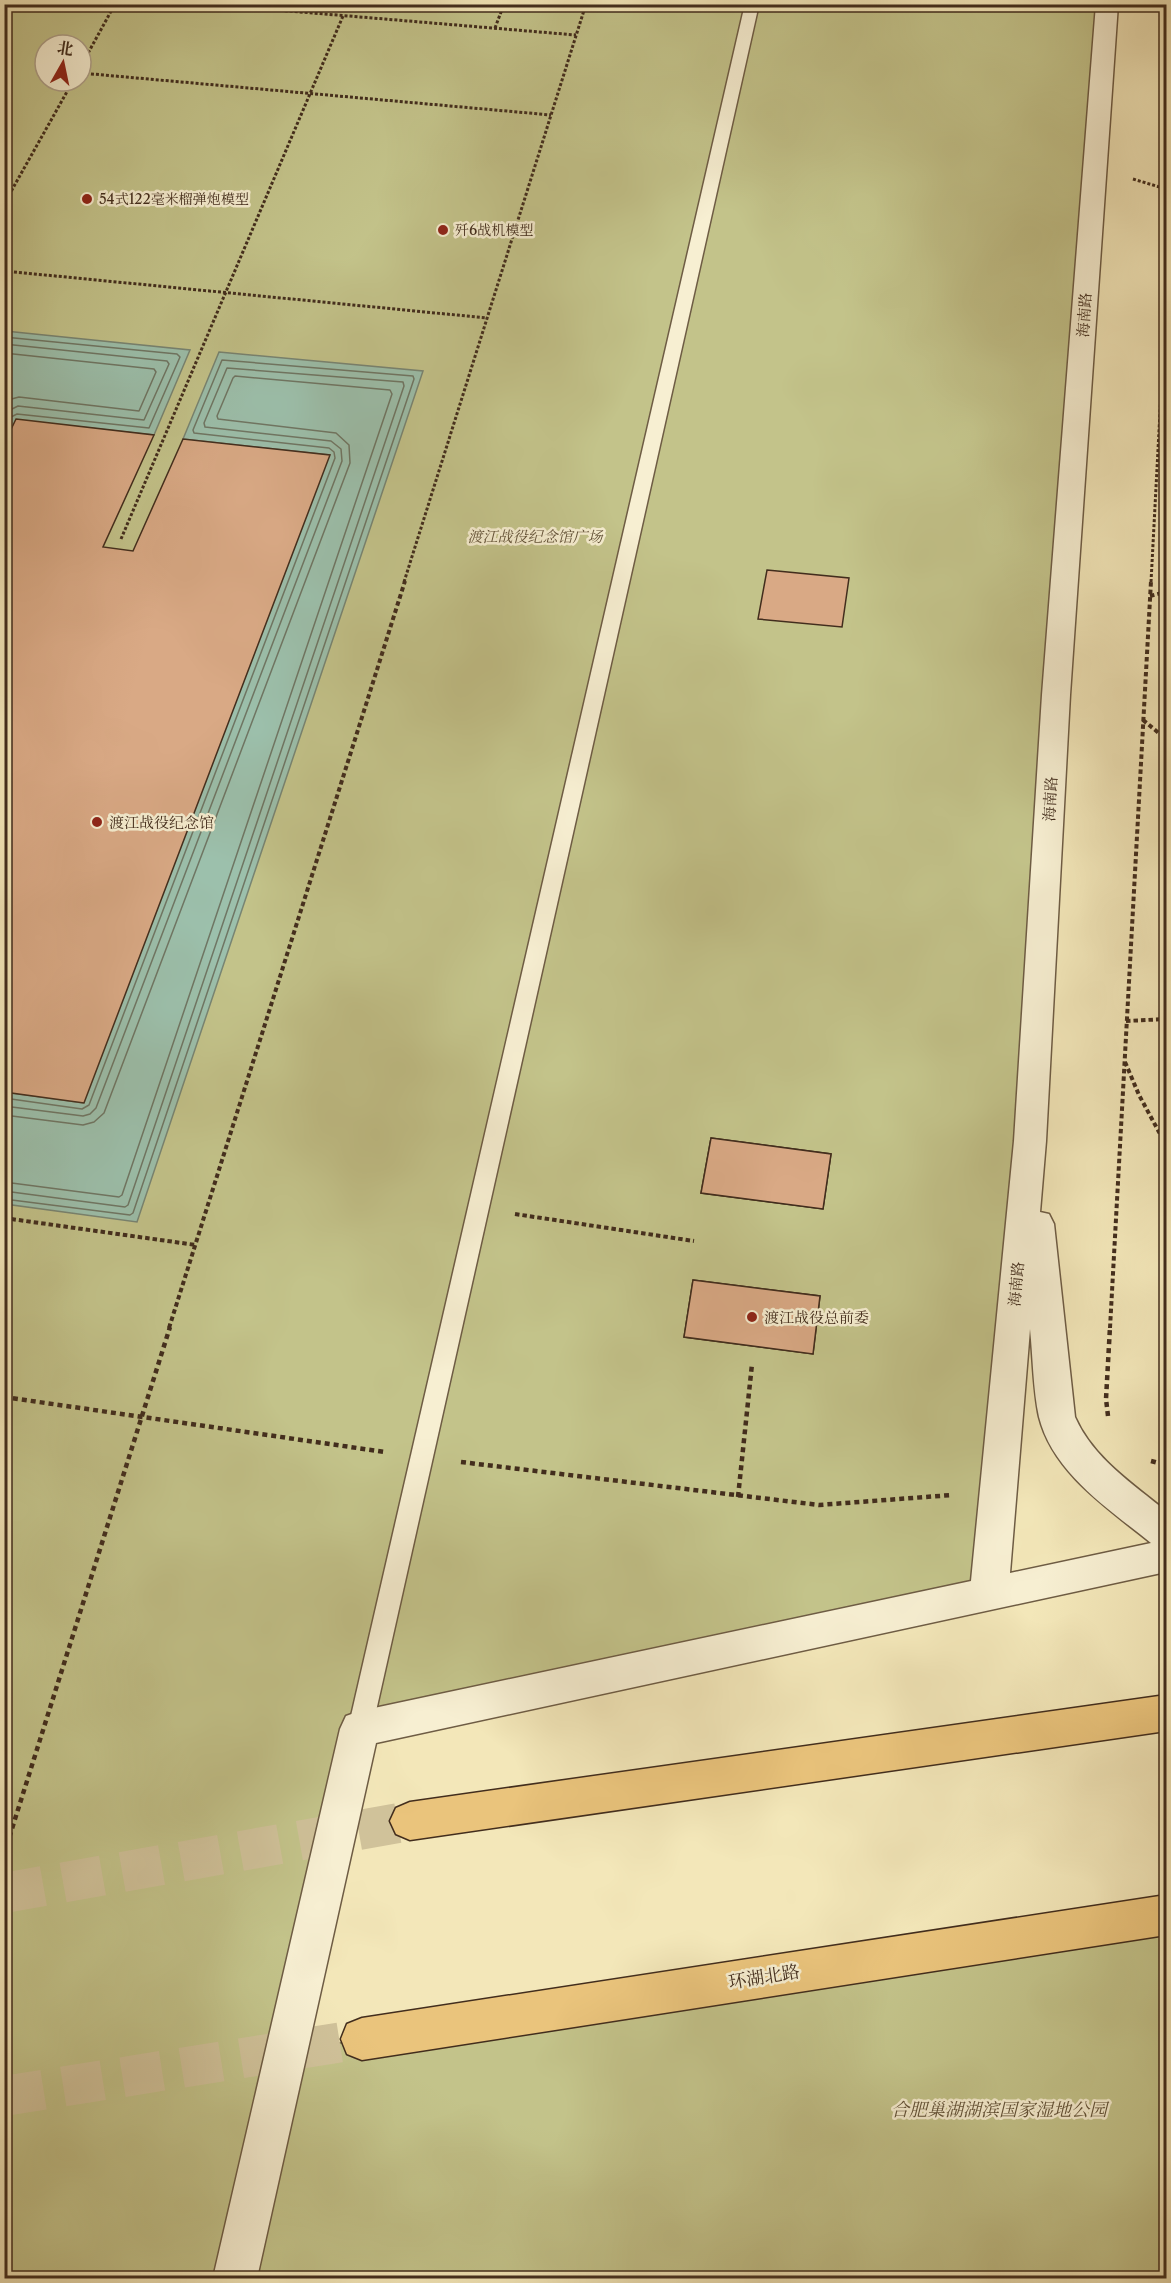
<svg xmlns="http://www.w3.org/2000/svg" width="1171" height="2283" font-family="'Libre Caslon Text','Noto Serif SC',serif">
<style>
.green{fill:#c3c38a;stroke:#827854;stroke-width:1.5;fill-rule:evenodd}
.water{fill:#9cc0ac;stroke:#788573;stroke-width:1.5}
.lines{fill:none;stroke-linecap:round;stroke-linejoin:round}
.shore{stroke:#6f7664;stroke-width:1.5}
.building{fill:#d9a985;stroke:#422d1d;stroke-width:1.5}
.primary-tunnel{stroke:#d0c29a;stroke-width:40;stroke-dasharray:40 20;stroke-linecap:butt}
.service-casing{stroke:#6e5c44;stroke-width:3}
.tertiary-casing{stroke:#6e5c44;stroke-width:3}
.primary-casing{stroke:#422d1d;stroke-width:3}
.path-far2{stroke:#422d1d;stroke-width:3;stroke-dasharray:3 2;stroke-linecap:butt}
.path-far1{stroke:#422d1d;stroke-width:4;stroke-dasharray:4.5 3;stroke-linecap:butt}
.path{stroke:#422d1d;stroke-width:4.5;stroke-dasharray:5 4;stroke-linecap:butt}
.service{fill:#f7efd2;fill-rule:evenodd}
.tertiary{fill:#f7efd2;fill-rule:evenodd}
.primary{fill:#eac47c;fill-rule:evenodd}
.poi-dot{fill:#8f2418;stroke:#f7efd2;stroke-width:2}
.labels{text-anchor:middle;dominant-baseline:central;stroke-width:5;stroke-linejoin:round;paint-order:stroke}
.far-poi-label{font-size:14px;fill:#422d1d;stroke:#f7efd2;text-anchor:start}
.street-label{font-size:15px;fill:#422d1d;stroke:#f7efd2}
.park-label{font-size:15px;font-style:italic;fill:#625238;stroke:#f7efd2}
.poi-label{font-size:15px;fill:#422d1d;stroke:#f7efd2;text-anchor:start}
.near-street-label{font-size:18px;fill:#422d1d;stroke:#f7efd2}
.near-park-label{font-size:18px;font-style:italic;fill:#625238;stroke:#f7efd2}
</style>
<rect width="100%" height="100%" fill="#f3e7b9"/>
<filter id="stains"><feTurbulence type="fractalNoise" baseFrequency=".00333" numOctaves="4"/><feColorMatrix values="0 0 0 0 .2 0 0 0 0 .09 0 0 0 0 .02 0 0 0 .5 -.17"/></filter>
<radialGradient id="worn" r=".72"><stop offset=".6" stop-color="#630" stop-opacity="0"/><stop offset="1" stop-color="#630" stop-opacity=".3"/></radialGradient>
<path class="green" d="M5,5H1107L989,1594L360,1729L288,2051L1166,1915V2278H5ZM45,45H81V81H45Z"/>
<g class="water">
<polygon points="5,331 190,350 154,435 17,420 5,444"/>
<polygon points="219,352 423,371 137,1222 5,1204 5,1092 83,1103 329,455 183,439"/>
</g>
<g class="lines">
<g class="shore">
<polyline points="4,337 177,354 180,357 149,428 17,414 11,417 4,430"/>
<polyline points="4,344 167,361 169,364 144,420 18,406 4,413"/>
<polyline points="4,353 154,369 156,372 139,411 19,397 4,401"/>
<polyline points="4,1098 82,1109 89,1105 335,458 334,452 329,448 194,433 193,430 222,360 413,376 414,379 133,1213 130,1215 4,1199"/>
<polyline points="4,1106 83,1116 90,1114 96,1108 342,461 341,449 331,441 205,427 204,423 227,368 403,382 404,386 128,1205 125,1207 4,1191"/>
<polyline points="4,1115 83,1125 94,1122 104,1113 350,463 349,445 336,433 218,419 217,416 233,378 235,376 390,390 392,394 122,1195 119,1197 4,1182"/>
</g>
</g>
<g class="building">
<polygon points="16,419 154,435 103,547 133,551 183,439 330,455 84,1103 4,1092 4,444"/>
<polygon points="767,570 849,578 842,627 758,619"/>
<polygon points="711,1138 831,1154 823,1209 701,1193"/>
<polygon points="711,1138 831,1154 823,1209 701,1193"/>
<polygon points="693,1280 820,1296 813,1354 684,1337"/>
<polygon points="693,1280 820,1296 813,1354 684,1337"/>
</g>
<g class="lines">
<g class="primary-tunnel">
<polyline points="4,1893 410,1821"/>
<polyline points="4,2096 362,2039"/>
</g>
<g class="service-casing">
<polygon id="service" points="745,4 759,4 372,1729 369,1737 360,1740 351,1737 348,1729"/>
</g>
<g class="tertiary-casing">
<path id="tertiary" d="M1096,4H1118L1070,695L1046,1141L1040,1212L1049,1214L1054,1224L1075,1417C1093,1458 1133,1484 1166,1511V1572L376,1743L257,2278H213L340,1729L346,1716L360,1711L971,1581L1014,1141L1042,695ZM1030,1329C1033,1357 1033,1390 1039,1417C1053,1473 1109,1509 1151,1543L1010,1573Z"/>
</g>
<g class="primary-casing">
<g id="primary">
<polygon points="1166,1695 1166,1731 410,1840 396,1834 390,1821 396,1808 410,1802"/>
<polygon points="1166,1895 1166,1935 362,2060 347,2054 341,2039 347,2024 362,2018"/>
</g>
</g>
<g class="path-far2">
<polyline points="205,4 576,35"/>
<polyline points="495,28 504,4"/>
<polyline points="81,66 115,4"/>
<polyline points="81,73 551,115"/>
<polyline points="1133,179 1166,189"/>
<polyline points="4,204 73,81"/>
<polyline points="4,271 487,318"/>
<polyline points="121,539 343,16"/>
<polyline points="404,582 586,4"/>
<polyline points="1151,582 1166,299"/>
</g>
<g class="path-far1">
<polyline points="1150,596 1166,592"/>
<polyline points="1143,720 1166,739"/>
<polyline points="1126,1021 1166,1019"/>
<polyline points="1125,1062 1139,1095 1166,1145"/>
<polyline points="515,1214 694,1241"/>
<polyline points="4,1218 196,1245"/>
<polyline points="169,1328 405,581"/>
<polyline points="1110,1328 1151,581"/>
</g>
<g class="path">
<polyline points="4,1397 385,1452"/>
<polyline points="1108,1416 1106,1399 1110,1327"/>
<polyline points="1151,1461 1166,1465"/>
<polyline points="461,1462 819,1505 952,1495"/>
<polyline points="738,1497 752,1364"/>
<polyline points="4,1854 170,1327"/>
</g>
<use href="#service" class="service"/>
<use href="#tertiary" class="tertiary"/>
<use href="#primary" class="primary"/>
</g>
<g class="poi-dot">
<circle cx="87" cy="199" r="6"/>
<circle cx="443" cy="230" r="6"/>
<circle cx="97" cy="822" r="6"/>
<circle cx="752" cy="1317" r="6"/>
</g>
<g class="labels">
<g class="far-poi-label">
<text x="99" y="199">54式122毫米榴弹炮模型</text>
<text x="455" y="230">歼6战机模型</text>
</g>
<g class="street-label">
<text transform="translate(1084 315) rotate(-86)">海南路</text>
<text transform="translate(1050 799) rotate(-87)">海南路</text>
<text transform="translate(1016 1284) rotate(-85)">海南路</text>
</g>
<g class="park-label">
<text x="535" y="536">渡江战役纪念馆广场</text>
</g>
<g class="poi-label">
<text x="109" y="822">渡江战役纪念馆</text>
<text x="764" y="1317">渡江战役总前委</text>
</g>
<g class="near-street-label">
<text transform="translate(764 1977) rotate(-9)">环湖北路</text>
</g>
<g class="near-park-label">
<text x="999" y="2110">合肥巢湖湖滨国家湿地公园</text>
</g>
</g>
<rect width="1171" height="2283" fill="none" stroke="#f3e7b9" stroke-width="24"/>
<rect x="6" y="6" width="1159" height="2271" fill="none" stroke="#422d1d" stroke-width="3"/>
<rect x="12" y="12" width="1147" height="2259" fill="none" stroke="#422d1d" stroke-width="1.5"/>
<g transform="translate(63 63) rotate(9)"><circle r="28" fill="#f7efd2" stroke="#afa18a" stroke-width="1.5"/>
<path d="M0-4.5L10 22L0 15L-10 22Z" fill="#8f2418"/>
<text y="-9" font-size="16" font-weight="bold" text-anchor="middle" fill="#422d1d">北</text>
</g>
<rect width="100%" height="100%" filter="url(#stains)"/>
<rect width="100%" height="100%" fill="url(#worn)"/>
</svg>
